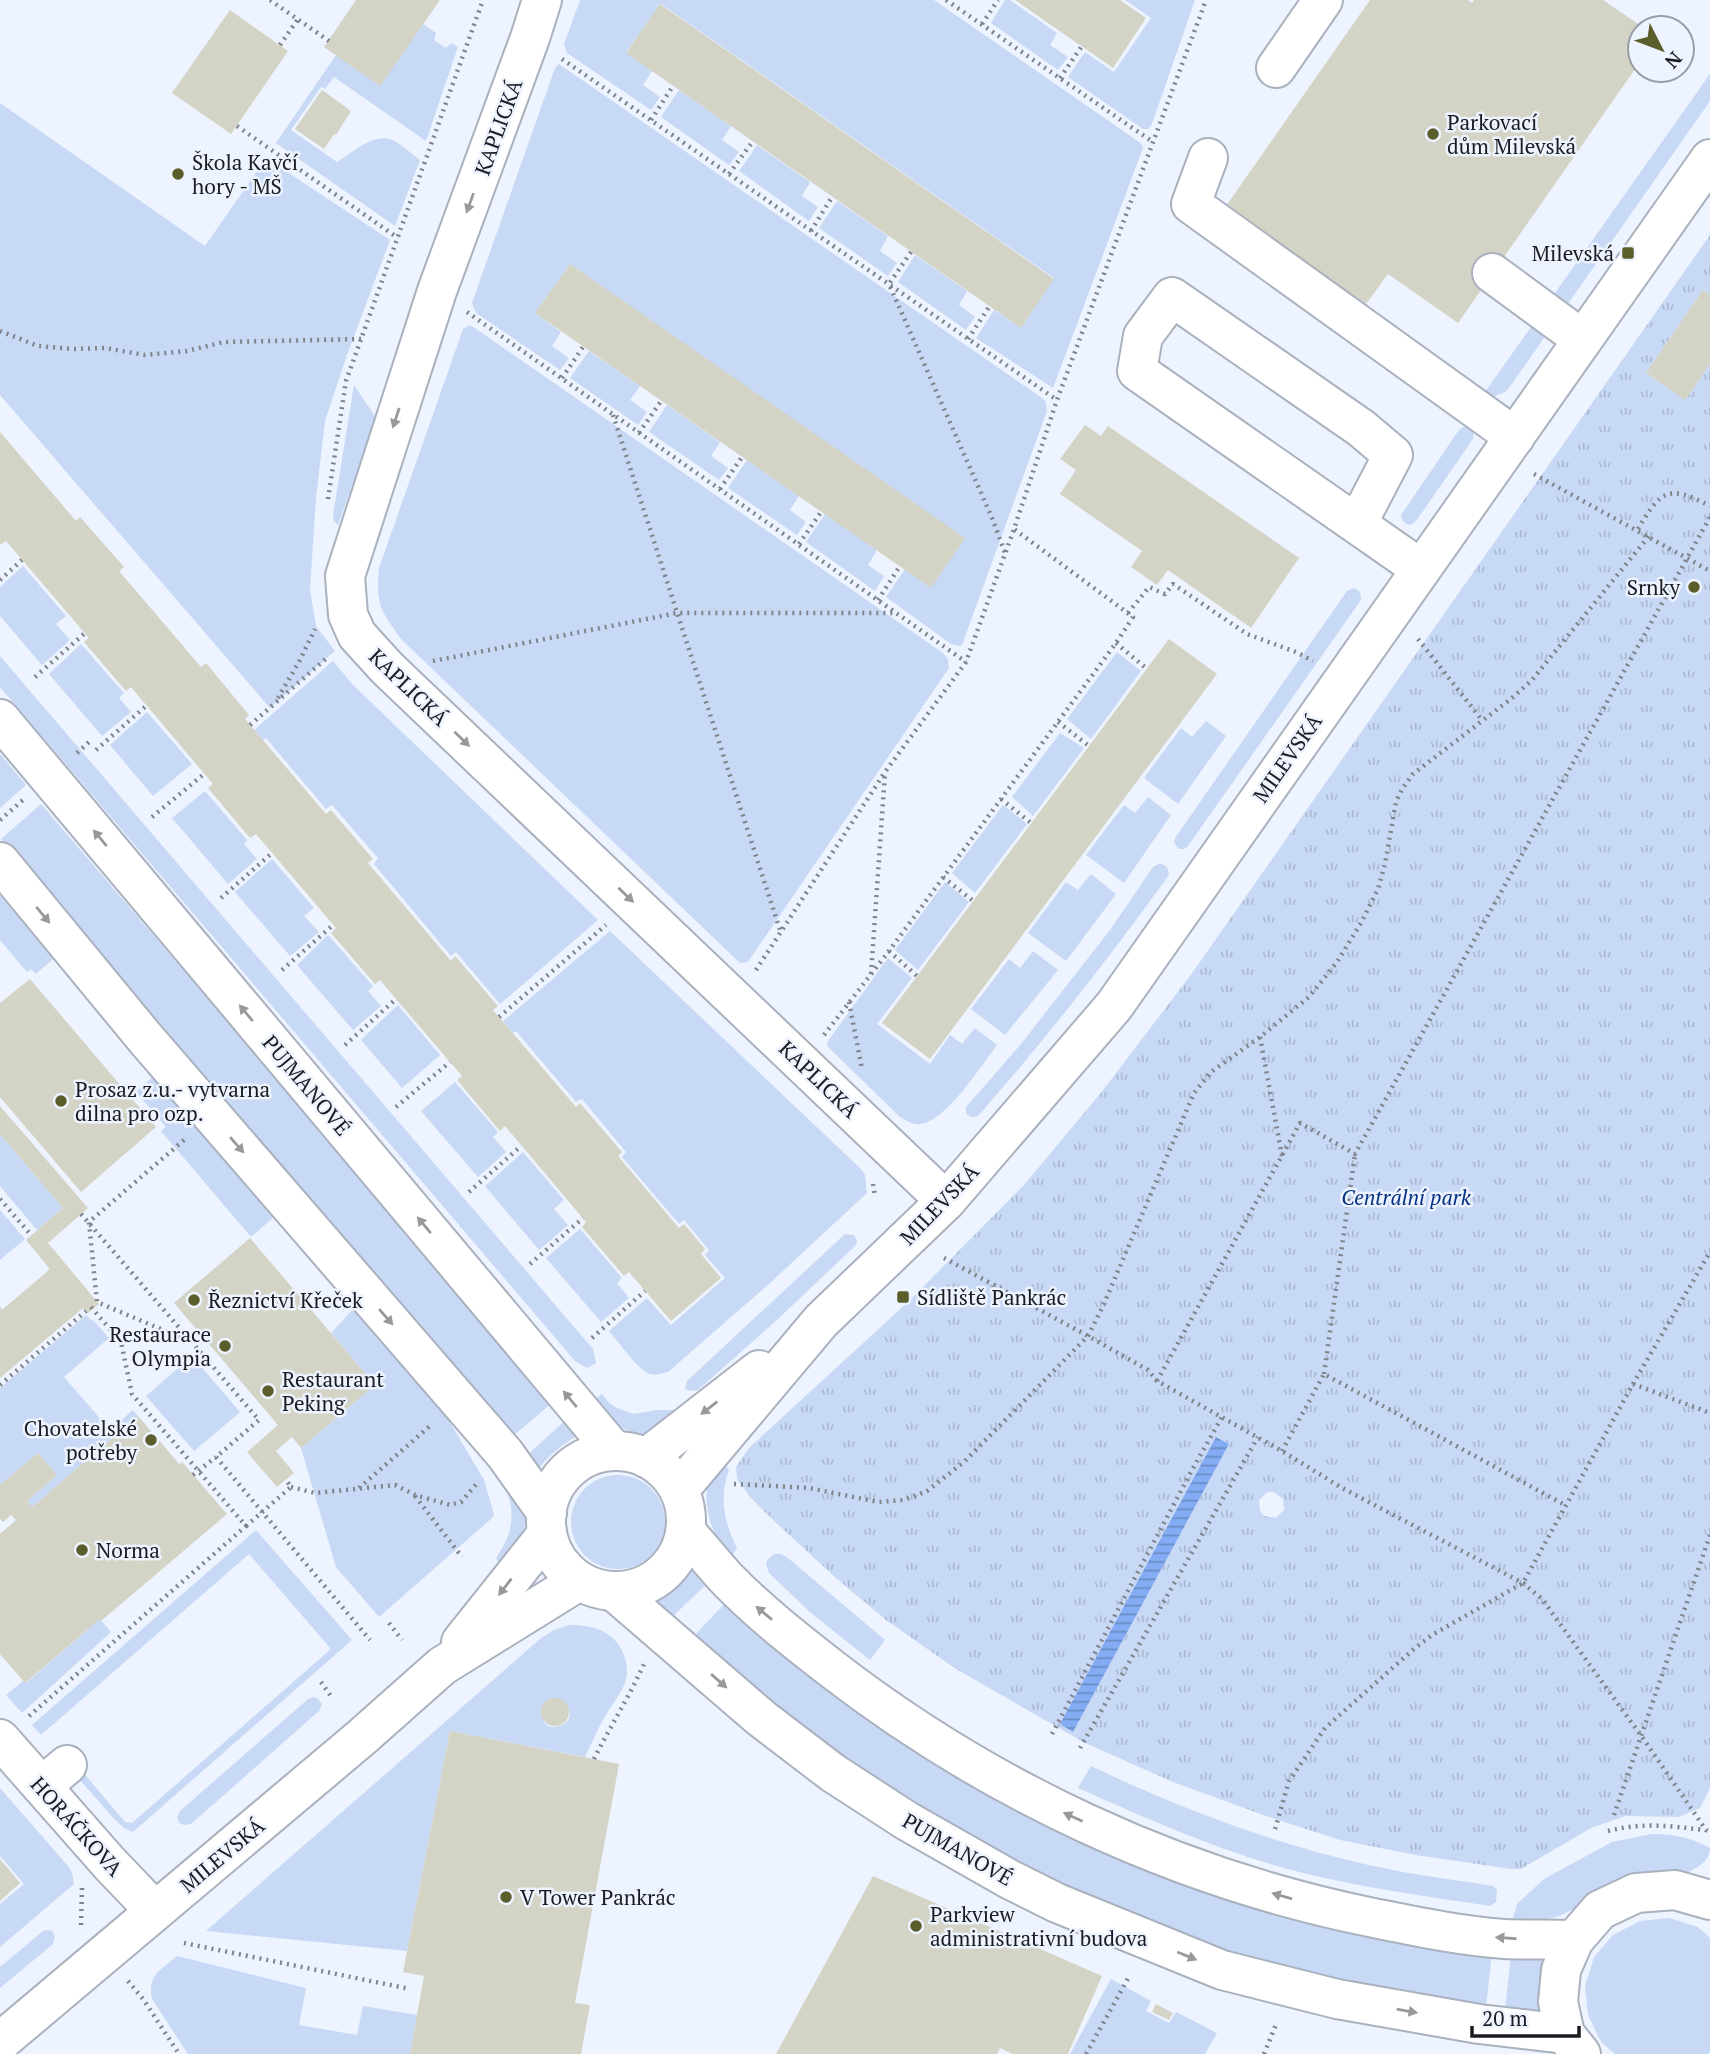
<svg xmlns="http://www.w3.org/2000/svg" width="1710" height="2054" font-family="'PT Serif',serif">
<style>
.grass{fill:#c8d9f5;fill-rule:evenodd}
.park{fill:url(#park-tufts);fill-rule:evenodd}
.water{fill:url(#water-rules)}
.building{fill:#d3d4c5}
.lines{fill:none;stroke-linecap:round;stroke-linejoin:round}
.minor-casing{stroke:#aab1be;stroke-width:42}
.path{stroke:#7f838b;stroke-width:4.5;stroke-dasharray:2 5;stroke-linecap:butt}
.minor{stroke:#fff;stroke-width:38}
.oneway{fill:#98999b}
.poi-dot{fill:#5b5d2a;stroke:#edf3ff;stroke-width:2.5}
.labels{text-anchor:middle;dominant-baseline:central;stroke-width:5;stroke-linejoin:round;paint-order:stroke}
.poi-label{font-size:21px;fill:#1a1c21;stroke:#edf3ff;text-anchor:start}
.street-label{font-size:21px;fill:#1a1c21;stroke:#edf3ff}
.park-label{font-size:21px;font-style:italic;fill:#053283;stroke:#edf3ff}
</style>
<defs>
<pattern id="park-tufts" width="24" height="20" patternUnits="userSpaceOnUse" patternTransform="scale(1.75)"><rect width="24" height="20" fill="#c8d9f5"/><path d="M3 7l-1-3M5 7V3M7 7l1-3M15 17l-1-3M17 17v-4M19 17l1-3" fill="none" stroke="#abbad2"/></pattern>
<pattern id="water-rules" width="6" height="5" patternUnits="userSpaceOnUse" patternTransform="scale(1.75)"><rect width="6" height="5" fill="#83acf4"/><path d="M0 2.5h6" fill="none" stroke="#6a8bc5"/></pattern>
</defs>
<rect width="100%" height="100%" fill="#edf3ff"/>
<g class="grass">
<polygon points="580,0 934,0 1142,144 1143,148 1053,388 976,338 994,310 1021,328 1054,278 661,4 626,52 652,71 643,85 660,97 651,110 567,53 564,44"/>
<polygon points="1005,0 1010,0 1057,33 1050,45 1068,57 1058,70 991,23"/>
<polygon points="1125,0 1195,0 1152,124 1148,129 1143,129 1068,77 1085,52 1114,72 1151,18"/>
<path d="M423,24L436,33L434,40L446,48L451,43L458,47L426,141L334,77L325,89L321,87L291,130L337,162C352,153 374,132 392,140C402,144 411,154 420,160L395,226L276,143L336,55Z"/>
<polygon points="559,64 1045,400 1047,411 962,645 959,646 951,644 886,597 905,569 931,587 961,543 570,264 535,313 561,332 552,346 569,358 560,370 476,313 472,303 555,68"/>
<polygon points="1710,74 1710,101 1509,388 1505,392 1495,396 1485,392"/>
<polygon points="679,90 731,126 722,140 739,152 729,165 661,117"/>
<polygon points="0,103 205,246 266,158 390,240 347,355 325,421 316,498 310,590 316,626 335,651 270,708 0,395"/>
<polygon points="757,145 810,182 802,196 818,207 809,221 739,171"/>
<polygon points="837,201 888,236 880,251 897,263 888,276 819,228"/>
<polygon points="915,255 967,291 959,305 975,317 966,330 898,282"/>
<path d="M468,326H472L943,653L948,659L949,668L748,962L740,963L403,641C381,613 375,603 379,568L463,329Z"/>
<polygon points="589,351 640,386 630,400 647,412 638,425 570,378"/>
<polygon points="354,385 376,418 338,525 334,521 333,515"/>
<polygon points="667,405 720,442 711,456 728,468 719,480 649,432"/>
<polygon points="1468,426 1474,431 1473,439 1416,521 1411,525 1406,524 1402,520 1401,515 1459,430 1463,427"/>
<polygon points="747,460 799,496 790,510 806,522 797,535 728,488"/>
<polygon points="825,514 877,550 868,565 884,576 875,591 806,542"/>
<polygon points="23,566 66,616 56,624 70,640 42,665 0,616 0,587"/>
<polygon points="1354,588 1360,592 1361,600 1188,846 1184,849 1179,849 1174,843 1175,838 1347,591"/>
<polygon points="81,644 124,693 119,698 131,712 102,736 49,674"/>
<polygon points="1117,652 1141,671 1091,739 1067,719"/>
<polygon points="0,656 593,1349 596,1363 587,1368 575,1361 0,687"/>
<polygon points="333,661 353,685 598,920 500,1004 456,952 451,956 374,864 378,858 332,805 326,809 266,738 263,740 254,730"/>
<polygon points="147,712 192,764 153,796 110,745"/>
<polygon points="1206,721 1226,736 1178,804 1144,778 1181,728 1192,737"/>
<polygon points="1060,733 1084,748 1033,816 1012,797"/>
<polygon points="0,754 26,785 0,808"/>
<polygon points="205,791 247,840 244,844 257,859 228,884 172,818"/>
<polygon points="1148,797 1171,815 1124,883 1086,855 1124,805 1135,813"/>
<polygon points="41,804 553,1402 512,1437 1,839"/>
<polygon points="1003,805 1027,824 975,893 952,873"/>
<polygon points="272,859 314,908 304,916 319,932 290,956 235,892"/>
<path d="M1160,863L1167,867L1169,875C1109,958 1046,1039 978,1116C971,1119 964,1115 966,1107L1021,1044L1110,930L1153,867Z"/>
<polygon points="1091,874 1116,894 1066,961 1028,933 1066,882 1078,890"/>
<polygon points="945,882 969,902 918,970 895,950"/>
<polygon points="0,895 54,958 36,974 31,969 27,972 0,940"/>
<path d="M610,931L861,1169L865,1175L867,1193L770,1283L668,1372C663,1373 656,1376 650,1374C638,1370 618,1341 609,1331L647,1298L671,1325L725,1278L705,1255L709,1250L684,1220L679,1224L622,1157L626,1152L582,1099L576,1102L516,1031L513,1033L503,1021Z"/>
<polygon points="328,935 373,986 368,991 381,1006 353,1030 297,965"/>
<polygon points="1033,951 1058,970 1005,1035 971,1009 1009,959 1020,968"/>
<path d="M888,958L912,978L877,1024L930,1064L950,1035L962,1044L975,1028L997,1045C981,1066 947,1120 921,1124C912,1125 907,1121 900,1117L827,1046L828,1041Z"/>
<polygon points="398,1005 440,1055 402,1088 361,1040"/>
<polygon points="155,1075 275,1216 251,1237 161,1131 166,1127 136,1092"/>
<polygon points="455,1082 498,1132 493,1137 506,1152 478,1177 421,1111"/>
<polygon points="0,1134 63,1208 37,1230 0,1186"/>
<polygon points="523,1152 564,1200 554,1209 568,1225 539,1250 485,1186"/>
<polygon points="0,1210 25,1239 0,1260"/>
<polygon points="580,1229 622,1278 617,1283 629,1298 601,1322 546,1258"/>
<polygon points="845,1234 854,1235 857,1241 856,1245 778,1319 698,1390 690,1391 685,1389 687,1381"/>
<polygon points="354,1308 448,1419 484,1480 494,1514 492,1518 379,1617 336,1567 301,1448 375,1385 331,1333"/>
<polygon points="86,1315 91,1320 93,1320 109,1338 64,1377 110,1430 133,1410 138,1416 32,1507 27,1501 57,1475 38,1453 0,1485 0,1388"/>
<polygon points="192,1356 240,1412 194,1451 146,1396"/>
<path d="M602,1394L608,1402L617,1408L634,1414L657,1410H677C670,1416 657,1430 650,1432C628,1440 604,1415 590,1402Z"/>
<path d="M567,1419L580,1434C563,1444 551,1453 539,1468L527,1455Z"/>
<path d="M721,1459L729,1470C719,1497 724,1523 737,1548L731,1557C714,1541 702,1507 708,1484C710,1476 717,1467 721,1459Z"/>
<circle cx="618" cy="1522" r="47"/>
<path d="M504,1483L526,1513L524,1535L499,1564L496,1558C514,1531 516,1514 504,1483Z"/>
<polygon points="256,1530 352,1640 133,1832 124,1828 115,1820 67,1765 82,1771 125,1822 132,1823 331,1649 249,1554 41,1735 32,1725"/>
<polygon points="774,1554 781,1554 788,1558 885,1640 870,1660 811,1613 769,1573 766,1564 767,1560"/>
<polygon points="692,1568 710,1581 671,1618 657,1601 679,1584"/>
<polygon points="730,1598 962,1775 1492,1953 1486,2007 1338,1987 1224,1955 1075,1899 859,1777 692,1638"/>
<polygon points="100,1619 111,1632 22,1713 6,1695 23,1681 26,1683"/>
<path d="M569,1625C581,1625 595,1626 606,1633C623,1643 632,1667 624,1685C619,1697 610,1707 604,1718C597,1731 591,1744 585,1757L450,1731L407,1951L206,1931L540,1639L554,1630ZM551,1698C571,1699 577,1721 559,1726C542,1732 535,1709 551,1698Z"/>
<polygon points="314,1697 318,1699 322,1704 319,1711 191,1824 184,1825 179,1823 177,1817 180,1811 308,1699"/>
<path d="M1091,1766C1187,1812 1288,1849 1393,1870C1426,1877 1460,1880 1493,1886L1497,1890L1496,1902L1490,1906C1429,1897 1367,1888 1307,1874C1228,1855 1152,1821 1078,1788Z"/>
<polygon points="0,1788 68,1866 72,1873 74,1884 0,1947 0,1904 24,1884 0,1856"/>
<path d="M1652,1834C1674,1834 1690,1837 1710,1848C1710,1861 1699,1866 1689,1872L1580,1906L1559,1916L1533,1923H1514L1513,1918L1517,1904L1544,1879L1612,1842Z"/>
<polygon points="1669,1918 1698,1927 1710,1938 1710,2052 1708,2054 1615,2054 1601,2042 1588,2015 1585,1986 1594,1957 1613,1935 1640,1921"/>
<polygon points="48,1930 52,1931 55,1936 53,1944 0,1988 0,1967 43,1931"/>
<polygon points="1511,1955 1544,1957 1540,1983 1542,2013 1505,2009"/>
<path d="M177,1956L306,1988L299,2025L357,2035L363,2006L417,2015L410,2054H188L152,1999C147,1975 160,1971 177,1956Z"/>
<polygon points="1111,1979 1151,2001 1146,2011 1169,2023 1176,2012 1217,2033 1205,2054 1070,2054"/>
</g>
<path class="park" d="M1710,235V295L1703,290L1646,373L1685,400L1710,364V1788L1700,1808L1679,1817L1625,1816L1591,1828L1521,1869H1511L1416,1855L1340,1840L1269,1817L1173,1782L1085,1743L956,1669L886,1620L836,1578L771,1518L751,1498L737,1479L736,1467L749,1448L910,1300L1024,1185L1100,1094L1190,976ZM1217,1437L1229,1444L1072,1731L1060,1724ZM1268,1492H1274L1283,1499L1284,1510L1276,1518L1264,1516L1260,1511L1259,1500Z"/>
<polygon class="water" points="1216,1437 1229,1444 1073,1732 1060,1724"/>
<g class="building">
<polygon points="356,0 440,0 380,86 324,47"/>
<polygon points="1015,0 1120,0 1146,18 1113,68"/>
<polygon points="1370,0 1468,0 1472,3 1474,0 1603,0 1644,28 1640,28 1640,62 1458,323 1388,274 1366,304 1226,206"/>
<polygon points="660,4 1054,279 1021,328 626,53"/>
<polygon points="230,10 288,51 231,134 172,93"/>
<polygon points="322,90 351,111 336,135 334,134 324,149 295,129"/>
<polygon points="570,264 965,538 931,588 535,313"/>
<polygon points="1703,290 1710,295 1710,364 1685,400 1646,373"/>
<polygon points="1085,425 1101,436 1108,426 1299,558 1251,628 1168,570 1157,585 1131,567 1142,551 1060,494 1076,470 1060,459"/>
<polygon points="0,432 76,521 80,517 124,567 119,571 201,667 206,663 249,715 245,719 326,814 331,810 373,859 368,863 451,961 455,956 498,1006 493,1010 576,1107 580,1103 622,1152 618,1156 679,1228 684,1224 705,1249 701,1254 721,1278 671,1321 629,1272 624,1276 582,1227 586,1222 505,1126 500,1131 457,1080 462,1076 396,999 380,980 375,984 331,933 336,928 256,834 250,838 208,788 213,784 131,687 126,691 84,642 89,638 6,541 0,545"/>
<polygon points="1169,639 1217,674 930,1059 882,1023"/>
<polygon points="30,979 156,1127 81,1192 0,1097 0,1003"/>
<polygon points="0,1106 88,1208 48,1243 99,1304 88,1313 83,1308 0,1378 0,1306 2,1310 49,1270 49,1268 26,1240 63,1208 0,1134"/>
<polygon points="250,1238 375,1385 301,1448 292,1437 276,1451 294,1473 277,1487 247,1452 278,1425 174,1303"/>
<polygon points="138,1416 180,1465 182,1462 227,1514 101,1621 100,1619 25,1683 0,1654 0,1534 16,1520 11,1515 3,1522 0,1519 0,1485 38,1453 57,1475 27,1501 32,1507"/>
<circle cx="555" cy="1712" r="14"/>
<polygon points="450,1731 619,1764 575,2003 590,2005 581,2054 410,2054 424,1976 403,1972"/>
<polygon points="0,1859 20,1883 0,1901"/>
<polygon points="873,1876 1102,1976 1068,2054 1013,2054 1000,2048 997,2054 776,2054"/>
<polygon points="1156,2004 1173,2013 1169,2020 1152,2012"/>
</g>
<g class="lines">
<g class="minor-casing">
<g id="minor">
<polyline points="542,0 530,38 437,291 345,576 348,615 357,635 387,668 946,1201"/>
<polyline points="1276,68 1323,0"/>
<polyline points="1208,158 1191,204 1515,437"/>
<polyline points="1492,273 1582,339"/>
<polyline points="1357,524 1393,455 1361,428 1172,297 1143,336 1137,371 1421,569"/>
<polyline points="0,719 614,1451"/>
<polyline points="0,862 145,1038 505,1454 547,1513"/>
<circle cx="616" cy="1521" r="70"/>
<polyline points="646,1458 759,1370"/>
<polyline points="679,1490 821,1321 946,1201 1114,1006 1710,159"/>
<path d="M686,1532C700,1547 713,1564 727,1579C759,1612 796,1641 832,1669C989,1790 1174,1877 1369,1917C1414,1926 1460,1936 1505,1939C1528,1940 1551,1939 1574,1940"/>
<polyline points="615,1592 761,1718 833,1773 907,1821 1009,1879 1057,1903 1222,1970 1337,1999 1479,2024 1565,2034"/>
<polyline points="461,1642 547,1534"/>
<polyline points="0,1739 110,1864 155,1911"/>
<polyline points="42,1786 67,1765"/>
<polyline points="0,2042 362,1737 442,1666 579,1581"/>
<polyline points="1581,2054 1565,2034 1558,2002 1561,1970 1574,1940 1600,1910 1636,1893 1675,1890 1710,1900"/>
</g>
</g>
<g class="path">
<polyline points="270,0 329,41"/>
<polyline points="946,0 1153,142"/>
<polyline points="982,24 998,0"/>
<polyline points="280,45 298,19"/>
<polyline points="562,59 1057,400"/>
<polyline points="1060,78 1082,46"/>
<polyline points="651,120 673,86"/>
<polyline points="237,126 398,238"/>
<polyline points="729,174 753,141"/>
<polyline points="811,231 832,197"/>
<polyline points="911,252 889,284 993,520 1005,553"/>
<polyline points="467,312 966,662"/>
<polyline points="0,331 38,346 74,349 105,348 145,355 187,351 224,342 362,339"/>
<polyline points="968,339 989,307"/>
<polyline points="562,378 583,347"/>
<polyline points="613,415 780,930"/>
<polyline points="639,433 661,401"/>
<polyline points="1534,474 1710,571"/>
<polyline points="720,489 742,457"/>
<polyline points="328,499 346,381 483,0"/>
<path d="M1638,529C1661,490 1668,484 1710,506"/>
<polyline points="799,544 821,512"/>
<polyline points="0,580 22,560"/>
<polyline points="878,600 900,566"/>
<polyline points="1128,613 1149,587 1165,594 1173,584 1247,634 1296,652 1313,661"/>
<polyline points="1418,639 1482,720"/>
<polyline points="1116,643 1147,669"/>
<polyline points="433,661 677,613 895,613"/>
<polyline points="35,677 85,633"/>
<polyline points="278,698 300,660 315,629"/>
<polyline points="1058,722 1089,746"/>
<polyline points="250,725 329,656"/>
<polyline points="96,750 146,706"/>
<polyline points="77,753 89,742"/>
<polyline points="1001,799 1031,823"/>
<polyline points="152,817 204,774"/>
<polyline points="0,820 23,800"/>
<polyline points="943,877 973,901"/>
<polyline points="221,898 272,853"/>
<polyline points="889,951 917,976"/>
<polyline points="282,970 333,925"/>
<polyline points="756,970 885,772 966,662 1014,529 1057,400 1206,0"/>
<polyline points="871,974 885,773"/>
<polyline points="849,1002 862,1069"/>
<polyline points="499,1017 606,925"/>
<polyline points="824,1035 889,951 1116,643 1133,617 1014,529"/>
<polyline points="1260,1037 1282,1156"/>
<polyline points="345,1045 396,999"/>
<polyline points="396,1107 450,1062"/>
<polyline points="184,1140 89,1222 97,1302 189,1341"/>
<polyline points="873,1184 875,1196"/>
<polyline points="469,1192 521,1146"/>
<polyline points="0,1199 31,1235"/>
<polyline points="81,1214 259,1420 216,1457 370,1640"/>
<polyline points="944,1258 1088,1336 1148,1370 1157,1381 1282,1451 1342,1488 1523,1583 1542,1599 1642,1737 1706,1830 1710,1832"/>
<polyline points="530,1264 583,1218"/>
<polyline points="592,1338 645,1291"/>
<polyline points="1324,1374 1355,1154"/>
<polyline points="1157,1381 1300,1123 1355,1154 1710,517"/>
<polyline points="1633,1384 1710,1413"/>
<polyline points="0,1385 86,1311"/>
<polyline points="1282,1451 1324,1374 1565,1505"/>
<polyline points="193,1475 216,1457"/>
<polyline points="734,1484 809,1488 878,1502 904,1500 927,1491 964,1462 1088,1336 1103,1306 1194,1093 1211,1072 1260,1037 1309,997 1337,962 1361,923 1378,889 1385,864 1396,802 1402,789 1413,774 1512,698 1532,680 1649,536"/>
<polyline points="291,1487 315,1493 395,1485 415,1495 450,1505 461,1502 479,1481"/>
<polyline points="359,1488 431,1425"/>
<polyline points="415,1496 462,1557"/>
<polyline points="246,1526 291,1487 286,1480"/>
<polyline points="389,1623 402,1640"/>
<polyline points="321,1682 333,1699"/>
<polyline points="29,1716 246,1526 132,1394 121,1342 91,1307"/>
<polyline points="1052,1734 1192,1470 1222,1417"/>
<polyline points="1080,1748 1258,1437"/>
<path d="M594,1759C610,1727 629,1697 644,1664"/>
<polyline points="1614,1815 1710,1535"/>
<polyline points="1275,1829 1289,1781 1325,1728 1415,1648 1432,1635 1523,1583 1633,1384 1710,1252"/>
<path d="M1608,1831C1643,1822 1670,1826 1705,1830"/>
<polyline points="81,1925 82,1888"/>
<polyline points="184,1943 410,1989"/>
<polyline points="128,1981 143,1999 179,2054"/>
<polyline points="1086,2054 1130,1975"/>
<polyline points="1264,2054 1277,2022"/>
</g>
<use href="#minor" class="minor"/>
</g>
<defs><path id="oneway-solid" d="M-6-.8H1V-3.2L6.5 0L1 3.2V.8H-6Z" transform="scale(1.75)"/></defs>
<g class="oneway">
<use href="#oneway-solid" transform="translate(470 203) rotate(110)"/>
<use href="#oneway-solid" transform="translate(396 418) rotate(108)"/>
<use href="#oneway-solid" transform="translate(462 739) rotate(44)"/>
<use href="#oneway-solid" transform="translate(100 838) rotate(-130)"/>
<use href="#oneway-solid" transform="translate(626 895) rotate(44)"/>
<use href="#oneway-solid" transform="translate(43 915) rotate(50)"/>
<use href="#oneway-solid" transform="translate(246 1013) rotate(-130)"/>
<use href="#oneway-solid" transform="translate(237 1145) rotate(49)"/>
<use href="#oneway-solid" transform="translate(424 1225) rotate(-130)"/>
<use href="#oneway-solid" transform="translate(386 1317) rotate(49)"/>
<use href="#oneway-solid" transform="translate(570 1399) rotate(-130)"/>
<use href="#oneway-solid" transform="translate(709 1408) rotate(142)"/>
<use href="#oneway-solid" transform="translate(505 1587) rotate(128)"/>
<use href="#oneway-solid" transform="translate(764 1613) rotate(-140)"/>
<use href="#oneway-solid" transform="translate(719 1681) rotate(41)"/>
<use href="#oneway-solid" transform="translate(1073 1817) rotate(-156)"/>
<use href="#oneway-solid" transform="translate(1282 1896) rotate(-164)"/>
<use href="#oneway-solid" transform="translate(1506 1938) rotate(-176)"/>
<use href="#oneway-solid" transform="translate(1187 1956) rotate(22)"/>
<use href="#oneway-solid" transform="translate(1407 2011) rotate(10)"/>
</g>
<g class="poi-dot">
<circle cx="1433" cy="134" r="7"/>
<circle cx="178" cy="174" r="7"/>
<rect x="1621" y="246" width="14" height="14" rx="3.5"/>
<circle cx="1694" cy="587" r="7"/>
<circle cx="61" cy="1101" r="7"/>
<rect x="896" y="1290" width="14" height="14" rx="3.5"/>
<circle cx="194" cy="1300" r="7"/>
<circle cx="225" cy="1346" r="7"/>
<circle cx="268" cy="1391" r="7"/>
<circle cx="151" cy="1440" r="7"/>
<circle cx="82" cy="1550" r="7"/>
<circle cx="506" cy="1897" r="7"/>
<circle cx="916" cy="1926" r="7"/>
</g>
<g class="labels">
<g class="poi-label">
<text x="1447" y="122">Parkovací<tspan x="1447" dy="24">dům Milevská</tspan></text>
<text x="192" y="162">Škola Kavčí<tspan x="192" dy="24">hory - MŠ</tspan></text>
<text x="1614" y="253" text-anchor="end">Milevská</text>
<text x="1680" y="587" text-anchor="end">Srnky</text>
<text x="75" y="1089">Prosaz z.u.- vytvarna<tspan x="75" dy="24">dilna pro ozp.</tspan></text>
<text x="917" y="1297">Sídliště Pankrác</text>
<text x="208" y="1300">Řeznictví Křeček</text>
<text x="211" y="1334" text-anchor="end">Restaurace<tspan x="211" dy="24">Olympia</tspan></text>
<text x="282" y="1379">Restaurant<tspan x="282" dy="24">Peking</tspan></text>
<text x="137" y="1428" text-anchor="end">Chovatelské<tspan x="137" dy="24">potřeby</tspan></text>
<text x="96" y="1550">Norma</text>
<text x="520" y="1897">V Tower Pankrác</text>
<text x="930" y="1914">Parkview<tspan x="930" dy="24">administrativní budova</tspan></text>
</g>
<g class="street-label">
<text transform="translate(498 127) rotate(-70)">KAPLICKÁ</text>
<text transform="translate(409 687) rotate(44)">KAPLICKÁ</text>
<text transform="translate(1287 758) rotate(-55)">MILEVSKÁ</text>
<text transform="translate(819 1079) rotate(44)">KAPLICKÁ</text>
<text transform="translate(307 1085) rotate(50)">PUJMANOVÉ</text>
<text transform="translate(939 1204) rotate(-46)">MILEVSKÁ</text>
<text transform="translate(77 1826) rotate(48)">HORÁČKOVA</text>
<text transform="translate(958 1849) rotate(30)">PUJMANOVÉ</text>
<text transform="translate(222 1855) rotate(-40)">MILEVSKÁ</text>
</g>
<g class="park-label">
<text x="1406" y="1197">Centrální park</text>
</g>
</g>
<g transform="translate(1661 49) rotate(132)"><circle r="33" fill="#edf3ff" stroke="#999da6" stroke-width="2"/>
<path d="M0-5L12 26L0 18L-12 26Z" fill="#5b5d2a"/>
<text y="-10" font-size="19" font-weight="bold" text-anchor="middle" fill="#1a1c21">N</text>
</g>
<path d="M1472 2026v10h107v-10" fill="none" stroke="#1a1c21" stroke-width="3.5"/>
<text x="1482" y="2026" font-size="21" fill="#1a1c21" stroke="#edf3ff" stroke-width="5" paint-order="stroke">20 m</text>
</svg>
